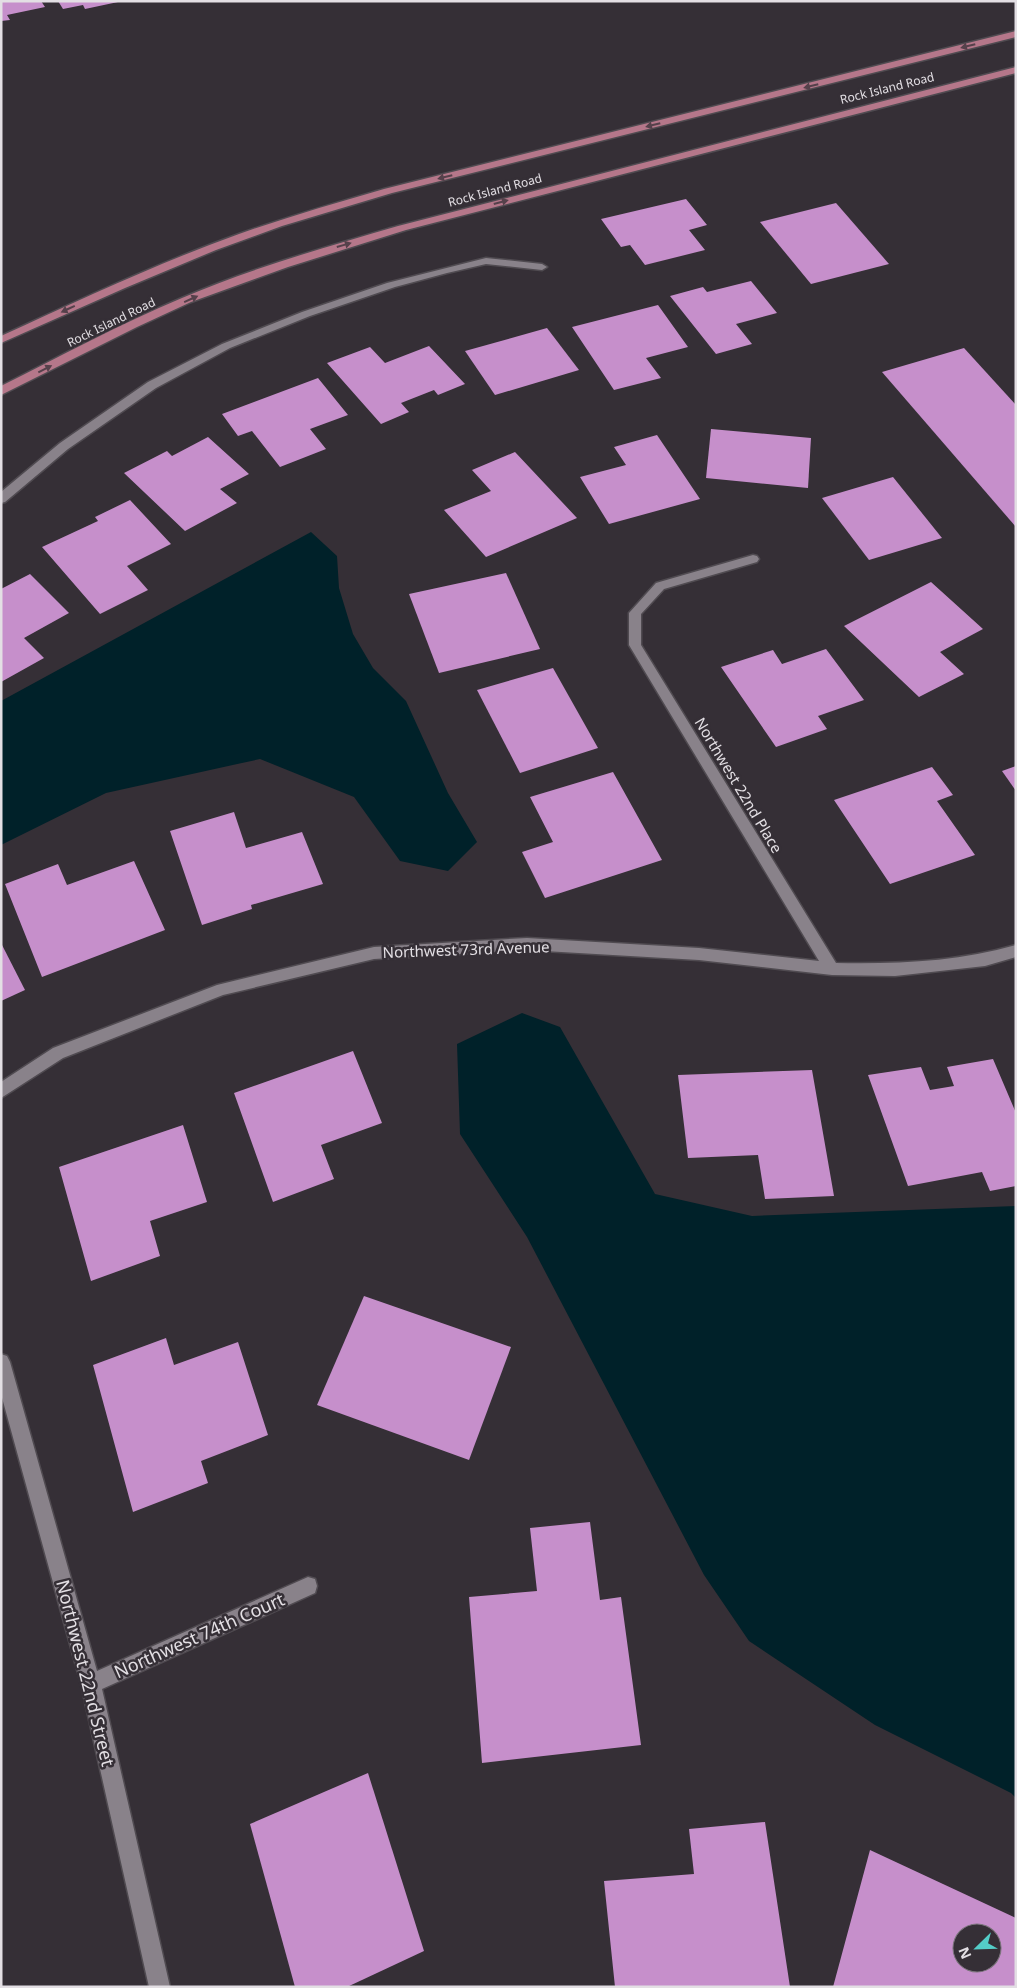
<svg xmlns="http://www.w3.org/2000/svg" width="1017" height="1988" font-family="'Noto Sans',sans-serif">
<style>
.water{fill:#002129}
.building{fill:#c68fcb;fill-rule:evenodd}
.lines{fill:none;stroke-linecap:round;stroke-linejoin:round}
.minor-casing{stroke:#504b51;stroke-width:3}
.major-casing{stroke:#504b51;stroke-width:3}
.minor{fill:#89828a;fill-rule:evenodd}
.major{fill:#b5778a;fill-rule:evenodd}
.oneway{fill:#55414b}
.labels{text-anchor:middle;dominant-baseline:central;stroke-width:5;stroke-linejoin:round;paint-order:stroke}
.far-street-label{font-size:12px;fill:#e3dfe4;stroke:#352f36}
.street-label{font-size:15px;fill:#e3dfe4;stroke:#352f36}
.near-street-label{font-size:18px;fill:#e3dfe4;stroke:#352f36}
</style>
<rect width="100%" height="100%" fill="#352f36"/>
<g class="water">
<polygon points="311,532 337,556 339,588 353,634 373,668 406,701 448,793 477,842 448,871 400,861 354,797 260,759 106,793 1,845 1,701"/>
<polygon points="522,1013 560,1027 655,1194 752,1216 1016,1206 1016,1798 1011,1793 875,1725 749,1641 704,1575 527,1237 460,1134 457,1044"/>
</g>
<g class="building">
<polygon points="1,1 41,1 45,7 7,15 10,20 1,21"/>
<polygon points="58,1 118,1 118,2 85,9 83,5 63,9"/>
<polygon points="686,199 707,225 689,230 705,250 645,265 630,245 621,247 601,219"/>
<polygon points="836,203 889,264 811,284 760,222"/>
<polygon points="751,281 777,313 736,324 752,344 716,354 670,296 703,287 707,292"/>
<polygon points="658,305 688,347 646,358 661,378 614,390 572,327"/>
<polygon points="547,328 579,370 495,395 465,351"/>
<polygon points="429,346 465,384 438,395 434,390 401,403 409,412 381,424 327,363 370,347 385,363"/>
<polygon points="964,348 1016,405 1016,527 882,372"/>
<polygon points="318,378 348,415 310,429 326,449 280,467 252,431 238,436 222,414"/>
<polygon points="711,429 811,438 808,488 706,478"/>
<polygon points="657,435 700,499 609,524 580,477 626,465 614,447"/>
<polygon points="208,437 249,474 220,489 237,503 185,531 124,473 167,451 172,456"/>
<polygon points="515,452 577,518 486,557 444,510 491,491 472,470"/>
<polygon points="893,477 942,538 869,560 822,498"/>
<polygon points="130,500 171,544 127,566 148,590 100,614 42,547 98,521 95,517"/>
<polygon points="506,573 540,649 439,673 409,594"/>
<polygon points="30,574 69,613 24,638 44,658 1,682 1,589"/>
<polygon points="931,582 983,629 940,652 964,674 919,697 844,626"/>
<polygon points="826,649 864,700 818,716 827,729 776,747 721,667 773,650 782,664"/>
<polygon points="553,668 598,748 520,773 477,690"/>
<polygon points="1016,766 1016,791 1002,771"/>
<polygon points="932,767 953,795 937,801 975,855 890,884 834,800"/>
<polygon points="613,772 662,860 545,898 522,852 553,842 530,797"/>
<polygon points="234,812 246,848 302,832 323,884 251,905 252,909 202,925 170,831"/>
<polygon points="134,861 165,930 42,977 5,884 58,864 67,885"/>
<polygon points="1,943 25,990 1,1001"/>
<polygon points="353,1051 382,1123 321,1145 334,1179 273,1202 234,1093"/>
<polygon points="993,1059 1016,1113 1016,1186 990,1191 982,1172 908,1186 868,1075 921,1067 930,1090 954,1086 947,1067"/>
<polygon points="812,1070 834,1196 765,1199 758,1155 688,1158 678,1075"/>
<polygon points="183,1125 207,1202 150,1221 160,1256 91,1281 59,1167"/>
<polygon points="364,1296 511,1347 469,1460 317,1405"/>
<polygon points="166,1338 174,1365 238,1342 268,1435 201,1461 208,1483 133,1512 93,1365"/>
<polygon points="590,1522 600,1600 621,1597 641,1745 482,1763 469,1597 537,1591 530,1528"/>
<polygon points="368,1773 424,1951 347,1987 295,1987 250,1824"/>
<polygon points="765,1822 790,1987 615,1987 604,1881 694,1874 689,1829"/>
<path d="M870,1850L1016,1918V1987H833ZM962,1933H992V1963H962Z"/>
</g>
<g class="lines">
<g class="minor-casing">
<g id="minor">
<polygon points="486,258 542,264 547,267 542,270 486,264 447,273 395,287 310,316 230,348 156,388 68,449 5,502 1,503 1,492 60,443 148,382 222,344 302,312 387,283"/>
<path d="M753,555L757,556L759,559L757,562L664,589L641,614V645L836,963C897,964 957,962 1016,945V957L985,966L895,976L832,975L699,960L527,950L374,959L223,995L63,1058L1,1098V1082L53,1048L217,985L374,947L527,938L699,948L819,961L629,645V613L656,583Z"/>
<polygon points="1,1354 7,1356 10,1362 97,1671 308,1577 315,1579 317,1586 315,1593 102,1689 170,1987 149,1987 81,1684 1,1394"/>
</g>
</g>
<g class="major-casing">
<g id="major">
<path d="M1016,31V37L392,193L282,226L216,250L125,288L1,343V336C80,300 158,263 239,234C287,217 336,203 384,189Z"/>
<path d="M1016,67V73L406,230L288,267L191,302L137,327L1,395V386C61,356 120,324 182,298C252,268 326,247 398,226Z"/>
</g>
</g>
<use href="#minor" class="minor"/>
<use href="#major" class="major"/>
</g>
<defs><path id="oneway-solid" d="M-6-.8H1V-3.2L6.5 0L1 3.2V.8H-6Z" transform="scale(1.25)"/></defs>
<g class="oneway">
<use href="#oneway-solid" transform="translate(968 46) rotate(166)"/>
<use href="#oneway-solid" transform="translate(811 86) rotate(166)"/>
<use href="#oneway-solid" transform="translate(653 125) rotate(166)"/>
<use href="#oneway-solid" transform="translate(445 177) rotate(166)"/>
<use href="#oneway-solid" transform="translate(501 202) rotate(-15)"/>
<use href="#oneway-solid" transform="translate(344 245) rotate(-16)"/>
<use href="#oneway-solid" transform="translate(191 299) rotate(-24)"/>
<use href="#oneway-solid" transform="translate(68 309) rotate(155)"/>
<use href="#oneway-solid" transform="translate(45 369) rotate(-27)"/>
</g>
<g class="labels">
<g class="far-street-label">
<text transform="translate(887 88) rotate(-14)">Rock Island Road</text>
<text transform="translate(495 190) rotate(-15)">Rock Island Road</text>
<text transform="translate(111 322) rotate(-26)">Rock Island Road</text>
</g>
<g class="street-label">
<text transform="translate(739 785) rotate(59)">Northwest 22nd Place</text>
<text transform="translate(466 949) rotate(-2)">Northwest 73rd Avenue</text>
</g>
<g class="near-street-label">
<text transform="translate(199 1635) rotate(-24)">Northwest 74th Court</text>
<text transform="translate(86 1673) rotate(76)">Northwest 22nd Street</text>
</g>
</g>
<rect width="1017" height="1988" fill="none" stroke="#e3dfe4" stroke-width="5"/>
<g transform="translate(977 1948) rotate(247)"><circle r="24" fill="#352f36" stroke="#7b757c"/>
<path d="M0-4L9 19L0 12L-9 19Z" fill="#54cdc8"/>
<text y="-8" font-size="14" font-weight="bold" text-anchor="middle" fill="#e3dfe4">N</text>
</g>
</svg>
